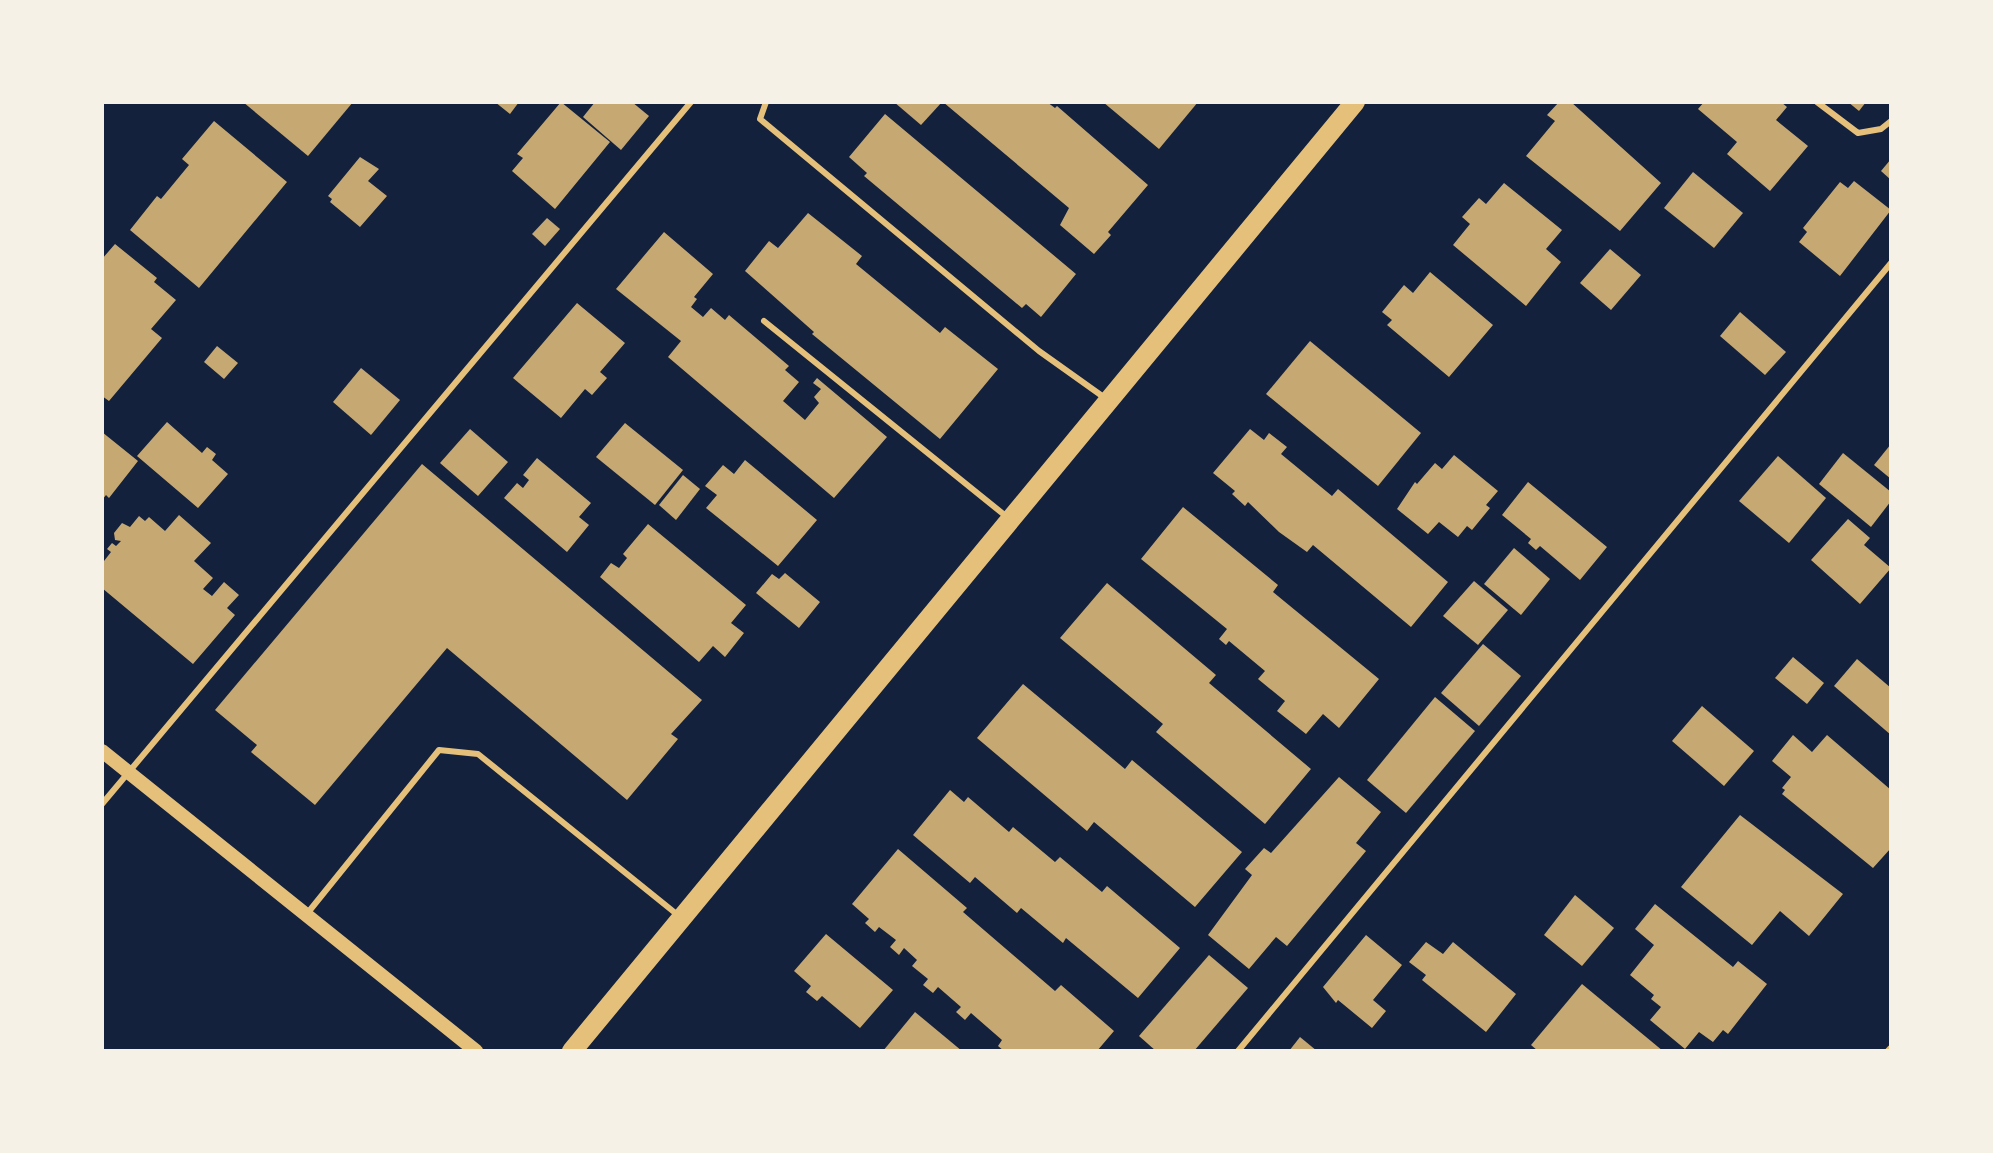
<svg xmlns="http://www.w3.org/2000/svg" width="1993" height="1153" font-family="Mulish,sans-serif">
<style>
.building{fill:#c6a872}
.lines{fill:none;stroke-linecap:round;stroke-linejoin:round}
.service{stroke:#e5c07b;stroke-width:6}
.minor{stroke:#e5c07b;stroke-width:8}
.tertiary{stroke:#e5c07b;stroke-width:14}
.primary{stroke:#e5c07b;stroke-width:20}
</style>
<rect width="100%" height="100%" fill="#14213d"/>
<g class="building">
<polygon points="243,102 353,102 308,156"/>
<polygon points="495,102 519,102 510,114"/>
<polygon points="561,102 610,142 555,209 512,171 523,158 517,154"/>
<polygon points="595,102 632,102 649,116 621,150 583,117"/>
<polygon points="894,102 942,102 921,125"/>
<polygon points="943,102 1047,102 1055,108 1057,106 1148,185 1108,232 1111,235 1094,254 1060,225 1069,208"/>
<polygon points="1103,102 1198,102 1159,149"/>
<polygon points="1559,102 1571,102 1661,183 1620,231 1526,156 1555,121 1547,115"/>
<polygon points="1704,102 1781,102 1787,107 1776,120 1808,146 1770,191 1727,154 1737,142 1698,109"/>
<polygon points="1848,102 1866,102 1859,111"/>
<polygon points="885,114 1076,274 1041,317 1026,304 1022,308 864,176 867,173 849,157"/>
<polygon points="214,121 287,182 199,288 130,230 157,196 161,199 189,165 182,159"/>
<polygon points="360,157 379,169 368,181 387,196 360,227 330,202 332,199 328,196"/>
<polygon points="1891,159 1891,180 1881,171"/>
<polygon points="1693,172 1743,213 1714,248 1664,208"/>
<polygon points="1854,181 1891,210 1840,276 1799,242 1807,232 1803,228 1840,182 1848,188"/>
<polygon points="1504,183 1562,230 1546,249 1561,262 1526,306 1453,245 1470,224 1462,217 1479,198 1486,204"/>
<polygon points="808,213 862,256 856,264 940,333 945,327 998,369 940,439 812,334 814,332 745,271 769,241 778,248"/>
<polygon points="547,218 560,229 545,246 532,234"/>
<polygon points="664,232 713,274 694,297 697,299 691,307 703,317 711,308 725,320 729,315 789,366 785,370 799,382 783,401 805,420 819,403 814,397 821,389 813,383 817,378 887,437 834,498 668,357 681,341 616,289"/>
<polygon points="115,244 157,278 154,282 176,300 151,329 162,338 109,401 102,396 102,259"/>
<polygon points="1610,249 1641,275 1611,310 1580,283"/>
<polygon points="1430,272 1493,325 1449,377 1387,325 1392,320 1382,312 1404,285 1413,293"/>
<polygon points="577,303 625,343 600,372 607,378 592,395 585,389 561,418 513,378"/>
<polygon points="1740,312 1786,352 1765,375 1720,336"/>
<polygon points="1310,341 1421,433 1378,486 1266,394"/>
<polygon points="217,346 238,363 224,379 204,362"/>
<polygon points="361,368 400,400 371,435 333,402"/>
<polygon points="167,422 202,453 207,447 216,454 212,460 228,474 198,508 137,456"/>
<polygon points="625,423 683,470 655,505 596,457"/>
<polygon points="470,429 508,462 478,496 440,463"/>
<polygon points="1250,429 1264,440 1269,433 1287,447 1281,454 1332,496 1338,489 1448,582 1411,627 1313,545 1307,552 1279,532 1248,502 1245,506 1232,494 1235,491 1213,473"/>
<polygon points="102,432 138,461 109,498 106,495 102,500"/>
<polygon points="1891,444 1891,479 1874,465"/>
<polygon points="1843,453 1891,492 1891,501 1871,527 1819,484"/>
<polygon points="1454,455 1498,491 1486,505 1490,508 1472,530 1467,526 1458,537 1439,522 1428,534 1397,509 1415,482 1417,484 1435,463 1442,469"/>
<polygon points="1778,456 1826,498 1789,543 1739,501"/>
<polygon points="537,458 591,503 579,517 589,525 567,552 504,498 517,483 523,488 529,480 523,475"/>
<polygon points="745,460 817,520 778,566 706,508 717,495 705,486 723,465 734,474"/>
<polygon points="422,464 702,700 671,734 678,739 627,800 447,648 315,805 251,752 257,745 215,710"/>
<polygon points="683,475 700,489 676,520 659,505"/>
<polygon points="1528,482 1607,547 1580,580 1540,546 1536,550 1528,543 1531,539 1502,515"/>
<polygon points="1183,507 1278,585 1273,592 1379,679 1339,728 1323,714 1306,734 1277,711 1285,701 1258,679 1265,671 1229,641 1226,645 1219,639 1227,629 1141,559"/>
<polygon points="179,515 211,543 194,561 213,578 203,589 212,596 224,582 239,595 227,608 235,615 193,664 102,588 102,559 104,561 111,552 107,549 112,543 116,546 121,541 115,540 114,533 122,523 130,527 139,516 145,521 149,517 165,531"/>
<polygon points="1848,519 1870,538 1864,545 1891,568 1860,604 1811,560"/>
<polygon points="648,524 746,605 731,623 744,633 725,657 713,646 699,662 600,577 611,563 619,568 627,558 623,554"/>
<polygon points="1514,548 1550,579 1521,615 1484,584"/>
<polygon points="785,573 820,602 799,628 756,593 772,574 779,579"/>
<polygon points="1474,581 1508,610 1478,645 1443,616"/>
<polygon points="1107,583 1216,675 1209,683 1311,769 1265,824 1156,732 1163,724 1060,638"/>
<polygon points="1483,644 1521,676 1479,726 1441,693"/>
<polygon points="1793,657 1824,683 1807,704 1775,678"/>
<polygon points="1857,659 1891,688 1891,735 1834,686"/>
<polygon points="1023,684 1125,769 1132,760 1242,852 1195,907 1094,822 1087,831 977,738"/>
<polygon points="1435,697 1475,731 1406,813 1367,780"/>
<polygon points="1702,706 1754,751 1724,786 1672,741"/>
<polygon points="1793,735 1812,752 1827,735 1891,790 1891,848 1873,868 1782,794 1785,790 1782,788 1791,777 1772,761"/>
<polygon points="1339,777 1381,812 1356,843 1366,851 1287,946 1276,937 1249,969 1208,935 1252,875 1245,869 1264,848 1271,853"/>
<polygon points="950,790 964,802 968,797 1009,832 1013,827 1055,862 1060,857 1102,892 1107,886 1180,948 1138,998 1066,938 1063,943 1021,908 1017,913 975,877 970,883 913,835"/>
<polygon points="1740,815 1843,894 1809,936 1780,911 1752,945 1681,887"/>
<polygon points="898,849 967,908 963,912 1055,991 1061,985 1114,1031 1097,1051 1004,1051 998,1046 1002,1040 971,1013 965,1020 956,1012 961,1007 938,987 933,993 923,985 928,979 912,966 917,960 904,948 899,955 890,947 896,940 879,927 875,932 865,923 869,919 852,904"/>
<polygon points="1575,895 1614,928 1582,966 1544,935"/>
<polygon points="1655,904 1733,967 1738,961 1767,984 1728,1034 1723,1030 1713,1042 1699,1032 1685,1049 1650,1020 1661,1007 1651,999 1654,995 1630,975 1654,945 1635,929"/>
<polygon points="826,934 893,990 860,1028 822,996 817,1001 806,992 811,986 794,971"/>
<polygon points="1366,935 1402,965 1373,1000 1386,1011 1372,1028 1338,1000 1336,1003 1323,987"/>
<polygon points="1426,942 1443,954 1453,942 1516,994 1486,1032 1422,980 1426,975 1409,962"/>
<polygon points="1209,955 1248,988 1194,1051 1156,1051 1139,1036"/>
<polygon points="1582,984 1663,1051 1538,1051 1531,1045"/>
<polygon points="915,1012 962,1051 883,1051"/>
<polygon points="1300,1037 1317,1051 1289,1051"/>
</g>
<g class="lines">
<g class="service">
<polyline points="766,102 760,119 1039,351 1105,398"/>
<polyline points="1817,102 1858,133 1881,129 1891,121"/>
<polyline points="764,321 1007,517"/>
<polyline points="102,804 691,102"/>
<polyline points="306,915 439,750 478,754 679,916"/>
<polyline points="1238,1051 1891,263"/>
</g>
<polyline class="minor" points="1889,1051 1891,1049"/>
<polyline class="tertiary" points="102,751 476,1051"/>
<polyline class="primary" points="572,1051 1355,102"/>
</g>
<rect width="1993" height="1153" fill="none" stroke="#f6f1e7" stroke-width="208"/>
</svg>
